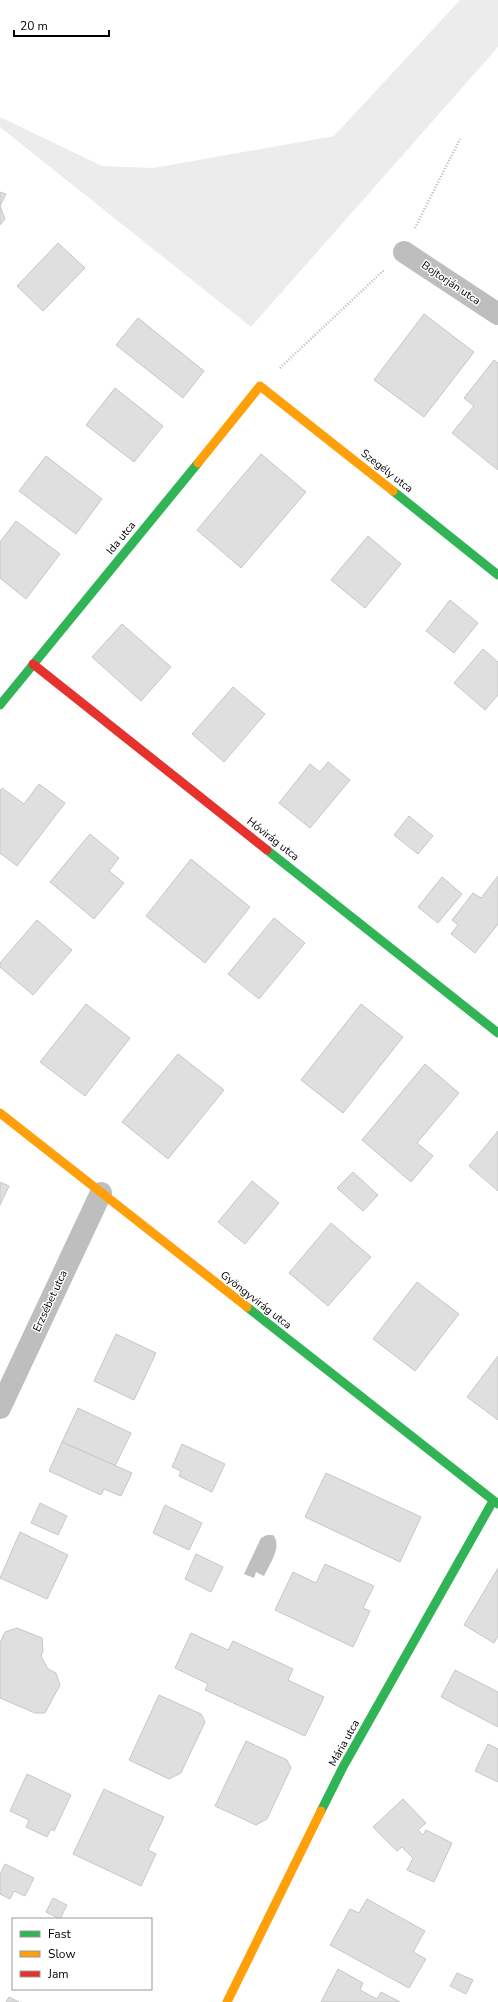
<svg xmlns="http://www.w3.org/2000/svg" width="498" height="2002" font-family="'Nunito Sans',sans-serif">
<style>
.green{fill:#ececec}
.water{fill:#bfbfbf}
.building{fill:#dfdfdf;stroke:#c7c7c7}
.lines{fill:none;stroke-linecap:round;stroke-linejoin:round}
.path{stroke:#b9b9b9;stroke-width:2.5;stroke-dasharray:1 2;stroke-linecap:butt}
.street{stroke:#bebebe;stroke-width:22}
.fast{stroke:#30b455;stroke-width:9}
.slow{stroke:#ff9f0a;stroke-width:9}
.jam{stroke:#e5322d;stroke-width:9}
.labels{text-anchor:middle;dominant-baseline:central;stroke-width:3;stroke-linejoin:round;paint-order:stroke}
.street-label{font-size:11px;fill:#000;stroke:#fff}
</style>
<rect width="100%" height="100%" fill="#fff"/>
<polygon class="green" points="460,0 498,0 498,47 251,327 0,127 0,117 102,166 153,168 334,136"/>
<path class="water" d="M267,1535H273C283,1546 269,1565 264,1576L256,1572L254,1578L244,1574L261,1538Z"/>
<g class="building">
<polygon points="0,192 6,194 0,206 5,219 0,225"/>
<polygon points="58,243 85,268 43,311 17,286"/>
<polygon points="424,314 474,352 424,417 374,380"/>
<polygon points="138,318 204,371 183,398 116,345"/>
<polygon points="494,360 498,363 498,470 452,433 474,406 464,398"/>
<polygon points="115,388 163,426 134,462 86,425"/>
<polygon points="261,454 306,492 241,568 197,530"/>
<polygon points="46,456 102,499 76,534 19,491"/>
<polygon points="16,521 60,554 26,599 0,578 0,542"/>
<polygon points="368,536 401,564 365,608 331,580"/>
<polygon points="450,600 478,623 454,653 426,631"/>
<polygon points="122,624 171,667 141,701 92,657"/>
<polygon points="483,649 498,662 498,695 485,710 454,683"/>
<polygon points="233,687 265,714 224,762 192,734"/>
<polygon points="328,762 350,780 310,828 279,803 310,764 320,772"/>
<polygon points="39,784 65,803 17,866 0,853 0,791 2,788 24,804"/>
<polygon points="409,816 433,836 418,854 394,835"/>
<polygon points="90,834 119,858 109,871 124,883 94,919 50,882"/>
<polygon points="191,859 250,907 205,963 146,916"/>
<polygon points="498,876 498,924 475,953 451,934 458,925 452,920 473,893 481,898"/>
<polygon points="442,877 462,894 438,923 418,907"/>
<polygon points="274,918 305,943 259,999 228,974"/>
<polygon points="37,920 72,950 33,995 0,967 0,963"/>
<polygon points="86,1004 130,1038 85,1096 40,1062"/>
<polygon points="361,1004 403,1037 343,1113 301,1080"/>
<polygon points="178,1054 224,1090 168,1159 122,1122"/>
<polygon points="425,1064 459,1093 417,1143 433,1156 411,1182 362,1140"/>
<polygon points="498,1131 498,1191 469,1166"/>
<polygon points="353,1172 378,1195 363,1211 337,1188"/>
<polygon points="252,1181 279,1203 245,1244 218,1222"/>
<polygon points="0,1182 9,1186 0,1205"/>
<polygon points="331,1223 371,1257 328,1306 289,1273"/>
<polygon points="417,1282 459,1314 415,1371 373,1339"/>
<polygon points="116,1334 156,1353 134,1400 94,1381"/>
<polygon points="498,1356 498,1420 467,1397"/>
<polygon points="78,1408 131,1433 115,1466 62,1442"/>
<polygon points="62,1442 132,1473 121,1496 104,1489 101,1495 49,1471"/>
<polygon points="182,1444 225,1464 212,1492 179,1476 181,1471 172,1467"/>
<polygon points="326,1473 421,1517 400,1562 305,1517"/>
<polygon points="40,1503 67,1516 58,1535 31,1523"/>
<polygon points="165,1505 202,1523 189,1550 153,1533"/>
<polygon points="20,1532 68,1555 47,1599 0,1578"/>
<polygon points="196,1554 223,1567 211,1592 185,1579"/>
<polygon points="325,1564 374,1586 363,1608 370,1611 353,1647 275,1610 293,1572 316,1583"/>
<polygon points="498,1568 498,1636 494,1643 464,1625"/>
<polygon points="17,1628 42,1638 43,1651 41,1656 48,1669 56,1673 60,1685 45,1713 35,1713 0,1698 0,1643 5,1632"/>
<polygon points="191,1633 228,1650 233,1641 293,1669 288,1680 324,1697 305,1736 205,1690 208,1684 175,1668"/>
<polygon points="455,1670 498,1692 498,1727 441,1697"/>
<polygon points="159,1695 201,1714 205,1722 181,1773 169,1779 129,1760"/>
<polygon points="246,1741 287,1760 291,1768 267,1819 256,1825 215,1806"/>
<polygon points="488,1744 498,1749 498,1782 475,1771"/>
<polygon points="27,1774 71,1795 54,1831 51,1829 47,1837 26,1827 29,1820 10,1811"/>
<polygon points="104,1789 164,1817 148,1850 156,1854 141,1886 73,1854"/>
<polygon points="403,1799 426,1823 418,1830 423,1835 426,1830 452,1843 434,1882 407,1870 413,1858 402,1847 397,1851 373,1827"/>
<polygon points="5,1864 34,1878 25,1896 14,1891 10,1899 0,1894 0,1874"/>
<polygon points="53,1898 67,1905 60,1919 46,1912"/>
<polygon points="367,1899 425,1931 413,1952 426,1959 409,1988 330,1945 350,1909 359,1913"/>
<polygon points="338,1969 363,1983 360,1990 377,1999 381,1992 400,2002 321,2002"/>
<polygon points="457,1973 473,1980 466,1994 450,1986"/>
<polygon points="9,1997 19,2002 6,2002"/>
</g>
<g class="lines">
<g class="path">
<polyline points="415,228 460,139"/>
<polyline points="280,368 384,270"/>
</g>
<g class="street">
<polyline points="404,252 498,314"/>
<polyline points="0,1408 101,1193"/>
</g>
<g class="fast">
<polyline points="393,491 498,575"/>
<polyline points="0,705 198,463"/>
<polyline points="267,850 498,1033"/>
<polyline points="247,1307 498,1504"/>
<polyline points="321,1811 343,1767 493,1501"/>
</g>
<g class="slow">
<polyline points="198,463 260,386 393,491"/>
<polyline points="0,1113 247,1307"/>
<polyline points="227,2002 321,1811"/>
</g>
<polyline class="jam" points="33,664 267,850"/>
</g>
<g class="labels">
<g class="street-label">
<text transform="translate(451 283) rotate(34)">Bojtorján utca</text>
<text transform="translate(387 471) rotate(38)">Szegély utca</text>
<text transform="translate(121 538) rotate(-51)">Ida utca</text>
<text transform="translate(273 839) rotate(38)">Hóvirág utca</text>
<text transform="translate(256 1300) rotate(38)">Gyöngyvirág utca</text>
<text transform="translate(50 1301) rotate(-65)">Erzsébet utca</text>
<text transform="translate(344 1743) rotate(-61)">Mária utca</text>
</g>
</g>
<rect x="12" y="1918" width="140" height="72" fill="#ffffff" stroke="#999999"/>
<rect x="20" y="1931" width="20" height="6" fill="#30b455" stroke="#999999"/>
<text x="48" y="1938" font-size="12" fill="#000000">Fast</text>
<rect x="20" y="1951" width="20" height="6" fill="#ff9f0a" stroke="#999999"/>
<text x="48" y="1958" font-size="12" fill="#000000">Slow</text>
<rect x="20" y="1971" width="20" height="6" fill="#e5322d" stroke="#999999"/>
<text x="48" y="1978" font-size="12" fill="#000000">Jam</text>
<path d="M14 30v6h95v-6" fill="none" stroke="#000000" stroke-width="2"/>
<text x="20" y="30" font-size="12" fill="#000000" stroke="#ffffff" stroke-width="3" paint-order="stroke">20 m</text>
</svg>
